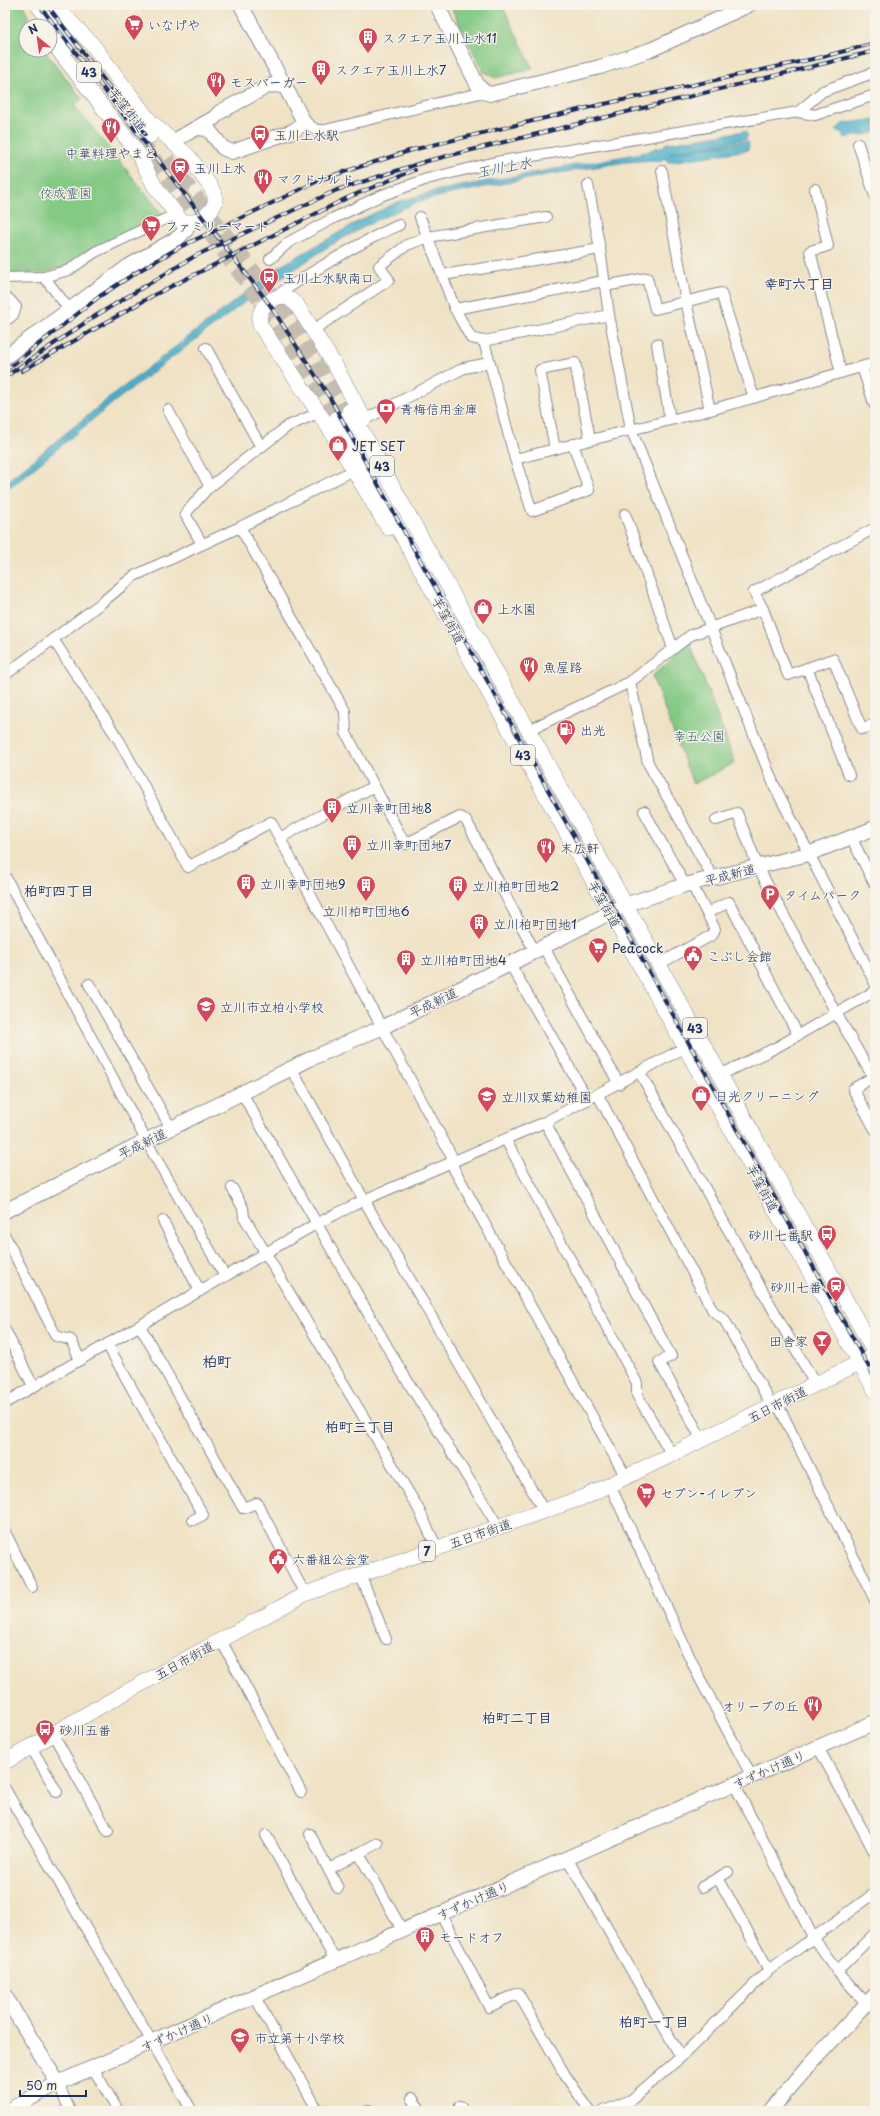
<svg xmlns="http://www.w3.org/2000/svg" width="880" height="2116" font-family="'Playpen Sans','Klee One',sans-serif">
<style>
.green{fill:#84c984;stroke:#507c71}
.water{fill:#49afc8;stroke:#326f93}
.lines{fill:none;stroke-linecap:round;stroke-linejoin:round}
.primary-tunnel{stroke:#c5beb0;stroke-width:15;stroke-dasharray:15 8;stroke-linecap:butt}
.street-casing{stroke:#868892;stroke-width:12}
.secondary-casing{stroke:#868892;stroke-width:16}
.primary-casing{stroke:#868892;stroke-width:16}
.street{stroke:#fff;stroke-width:10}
.secondary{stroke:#fff;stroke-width:14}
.primary{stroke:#fff;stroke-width:15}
.rail-casing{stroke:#1b2f5e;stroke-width:4}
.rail{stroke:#f7f3e8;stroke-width:2.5;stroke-dasharray:8;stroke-linecap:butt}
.labels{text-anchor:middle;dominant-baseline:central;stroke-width:3;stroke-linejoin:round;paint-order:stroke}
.shield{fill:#f7f3e8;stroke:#5d6a87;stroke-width:1}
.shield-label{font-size:12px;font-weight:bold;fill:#1b2f5e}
.poi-label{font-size:13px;fill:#1b2f5e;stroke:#f7f3e8;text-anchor:start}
.street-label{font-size:13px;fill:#1b2f5e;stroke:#f7f3e8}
.park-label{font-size:13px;fill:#355668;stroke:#f7f3e8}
.water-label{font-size:14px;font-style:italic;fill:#29557e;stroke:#f7f3e8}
.neighbourhood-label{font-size:14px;font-weight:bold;fill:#1b2f5e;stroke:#f7f3e8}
.quarter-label{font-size:15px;font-weight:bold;fill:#1b2f5e;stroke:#f7f3e8}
</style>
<rect width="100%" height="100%" fill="#f7f3e8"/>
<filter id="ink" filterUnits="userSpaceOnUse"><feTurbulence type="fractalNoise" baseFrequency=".025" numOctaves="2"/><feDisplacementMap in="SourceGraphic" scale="8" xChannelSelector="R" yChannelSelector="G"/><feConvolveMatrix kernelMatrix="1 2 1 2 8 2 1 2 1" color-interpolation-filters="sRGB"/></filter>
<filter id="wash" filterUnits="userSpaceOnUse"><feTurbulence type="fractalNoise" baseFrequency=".012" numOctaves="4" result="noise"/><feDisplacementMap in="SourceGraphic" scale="16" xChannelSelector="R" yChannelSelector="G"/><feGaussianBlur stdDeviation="0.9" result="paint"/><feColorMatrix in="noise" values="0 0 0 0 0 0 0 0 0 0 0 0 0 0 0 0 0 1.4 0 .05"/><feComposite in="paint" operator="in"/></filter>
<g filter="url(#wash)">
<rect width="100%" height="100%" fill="#f0e2c5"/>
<g class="green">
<polygon points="5,5 24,5 31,26 26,26 26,50 44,50 82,99 74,105 164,216 66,266 43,273 5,274"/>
<polygon points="450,5 502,5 533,69 495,78 483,71"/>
<polygon points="690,643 735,763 693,784 652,676"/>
</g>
<g class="water">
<polygon points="875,119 875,133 843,138 842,132 836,130 842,124"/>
<polygon points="745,131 748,136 746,137 747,139 670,153 747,141 749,143 748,150 670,162 668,162 666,158 660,160 661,162 653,160 626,162 552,174 455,193 420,201 377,220 329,246 238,307 114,402 5,492 5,483 109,398 279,267 368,216 398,202 435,191 647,152 657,147 658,149 664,147 665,144 668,143"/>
</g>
</g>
<g filter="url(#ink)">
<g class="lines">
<g class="primary-tunnel">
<polyline points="140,140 262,303 337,418"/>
<polyline points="167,159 272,295 349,411"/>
</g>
<g class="street-casing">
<g id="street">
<polyline points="798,112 815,115 875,95"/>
<polyline points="303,120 316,130 325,130 484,92"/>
<polyline points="858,144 875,196"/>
<polyline points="662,171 686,301 710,410"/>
<polyline points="588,185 600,249 609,315 631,429 774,785 875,983"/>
<polyline points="815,189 828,246 810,251 841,373"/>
<polyline points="420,217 455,309 471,338 484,341 609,315"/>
<polyline points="270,259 289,242 332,219 380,196 427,179 496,162 798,112 823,91 875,72"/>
<polyline points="443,275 600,249"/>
<polyline points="44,277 69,309"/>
<polyline points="5,278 44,277 69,270 95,252 176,214"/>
<polyline points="605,286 647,278 655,309 721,293 754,398"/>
<path d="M283,291C321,266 358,243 399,225"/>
<polyline points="5,299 9,299 16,307 13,315 5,321"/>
<polyline points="455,309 604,281"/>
<polyline points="313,330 389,280 379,266 407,245 428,237 546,217"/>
<polyline points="484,341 515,459 532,511 589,490 573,444"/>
<polyline points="657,344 670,419"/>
<polyline points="206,348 261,447"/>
<polyline points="862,367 875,406"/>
<polyline points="168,410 210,487"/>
<polyline points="364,420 464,368 489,363"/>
<polyline points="555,449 540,370 575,363 590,439"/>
<polyline points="515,459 710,410 875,363"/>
<polyline points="625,514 673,648"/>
<polyline points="240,527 345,711 346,733 405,844 460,817 466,820 534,950"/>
<polyline points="875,528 754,592 763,609 788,675 833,659 862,729 875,724"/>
<polyline points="202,544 185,514 207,489 288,426 318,413"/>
<polyline points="53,639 120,742 188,867 271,822 451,1155 454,1169 626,1477"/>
<polyline points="807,668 849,775"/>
<polyline points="5,675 100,604 134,576 240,527 354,470"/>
<polyline points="630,682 648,763 713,878"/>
<polyline points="529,730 630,682 691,635 763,609"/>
<polyline points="644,811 685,885"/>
<polyline points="716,820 737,813 758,867 836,1013 873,1077 853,1089 875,1129"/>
<polyline points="851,837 875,885"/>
<polyline points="280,838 374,786"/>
<polyline points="5,876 154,1155 225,1276"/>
<polyline points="707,913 729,902 798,1035"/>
<polyline points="543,946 619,1084"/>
<polyline points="510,964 588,1100"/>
<polyline points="659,964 712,935 715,929 691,883"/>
<polyline points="89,984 171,1128"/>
<polyline points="291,1068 364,1200 544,1511"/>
<polyline points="640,1073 815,1384"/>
<polyline points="720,1075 777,1047 875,991"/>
<polyline points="242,1093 400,1369 498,1526"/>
<polyline points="598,1095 713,1311 724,1319 772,1406"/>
<polyline points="545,1122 671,1356 659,1362 702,1440"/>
<polyline points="506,1140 637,1383 637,1395 672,1455"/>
<polyline points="232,1188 243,1208 244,1217 418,1508 437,1548"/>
<polyline points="163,1221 200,1291"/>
<polyline points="5,1236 56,1336 71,1340 80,1360"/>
<polyline points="140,1326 243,1508 257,1503 305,1594"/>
<polyline points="5,1330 33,1386"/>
<polyline points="107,1344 203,1515 193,1520"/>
<polyline points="5,1403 316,1224 364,1200 545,1122 701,1039"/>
<polyline points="777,1403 875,1600"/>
<polyline points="610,1485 699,1677 752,1777"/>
<polyline points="5,1532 32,1587"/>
<polyline points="360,1574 386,1639"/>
<polyline points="221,1640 301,1792"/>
<polyline points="53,1734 108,1831"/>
<polyline points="31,1747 57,1792"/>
<polyline points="818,1747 875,1853"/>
<polyline points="734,1784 813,1937 837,1971 867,2004"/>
<polyline points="5,1789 192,2111"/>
<polyline points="310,1834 338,1888"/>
<polyline points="266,1835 336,1962"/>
<polyline points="359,1854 403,1931"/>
<polyline points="567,1858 681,2057"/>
<polyline points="329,1869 378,1843"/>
<polyline points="718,1878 769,1970"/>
<polyline points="702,1887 728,1872"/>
<polyline points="441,1914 489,2007 518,1993 565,2075 590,2111"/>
<polyline points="837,1971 875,1933"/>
<polyline points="255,1997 318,2111"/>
<polyline points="93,2068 118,2111"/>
<polyline points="58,2083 70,2111"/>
<polyline points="412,2098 421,2111"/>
<polyline points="460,2106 463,2111"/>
<polyline points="369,2110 370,2111"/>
<polyline points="604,2111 631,2100 681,2057 769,1970 875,1893"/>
</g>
</g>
<g class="secondary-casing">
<g id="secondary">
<polyline points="437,5 477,84 484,92 490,94 600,67 650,50 749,5"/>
<polyline points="197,128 208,129 223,148 232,152 293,131 300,126 303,120 241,5"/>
<polyline points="172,142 214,118 220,112 266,87 273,85 285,86"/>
<polyline points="5,357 129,266 179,237 186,230 182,222"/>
<polyline points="5,1211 310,1059 383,1027 510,964 625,905 685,885 808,854 875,828"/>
<polyline points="5,1996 58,2083"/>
<polyline points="7,2111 58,2083 875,1722"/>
<polyline points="770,2111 812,2062 875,1995"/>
</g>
</g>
<g class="primary-casing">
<g id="primary">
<polyline points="38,5 69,47"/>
<polyline points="50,39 138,153 154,185 182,222 195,222 211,211 215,203 215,195 210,186 189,157 149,120 92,44 54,5"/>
<polyline points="134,116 150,136"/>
<polyline points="349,411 364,435 875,1353"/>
<polyline points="337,418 875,1390"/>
<path d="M364,419L336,367L297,305L290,299L281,296C267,300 257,310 260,325L329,428L388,528"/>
<polyline points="5,1762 99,1707 305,1594 587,1496 869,1358"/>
</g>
</g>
<use href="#street" class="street"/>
<use href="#secondary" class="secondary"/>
<use href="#primary" class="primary"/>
<g class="rail-casing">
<g id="rail">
<polyline points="39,5 270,305 330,398 875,1378"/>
<polyline points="47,5 145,134"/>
<polyline points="5,371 100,296 137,272 180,247 322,179 412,150 595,106 822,57 875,43"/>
<polyline points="22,371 152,296 349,197 415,170"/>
<polyline points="5,377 92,318 195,256 337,190 427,161 875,51"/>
</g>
</g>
<use href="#rail" class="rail"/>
</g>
</g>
<defs>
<g id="supermarket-pin" transform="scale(1)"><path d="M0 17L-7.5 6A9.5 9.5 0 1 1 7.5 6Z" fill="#d1495b" stroke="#f7f3e8"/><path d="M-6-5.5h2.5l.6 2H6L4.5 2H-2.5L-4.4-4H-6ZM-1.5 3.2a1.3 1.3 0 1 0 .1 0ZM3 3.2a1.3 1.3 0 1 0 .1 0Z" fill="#fff"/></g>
<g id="building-pin" transform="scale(1)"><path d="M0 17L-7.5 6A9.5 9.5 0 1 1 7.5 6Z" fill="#d1495b" stroke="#f7f3e8"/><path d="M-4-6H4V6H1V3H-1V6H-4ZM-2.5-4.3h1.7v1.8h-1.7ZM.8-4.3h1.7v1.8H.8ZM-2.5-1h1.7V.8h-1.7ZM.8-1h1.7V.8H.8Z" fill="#fff"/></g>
<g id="restaurant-pin" transform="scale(1)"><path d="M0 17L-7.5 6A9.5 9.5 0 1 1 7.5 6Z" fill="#d1495b" stroke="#f7f3e8"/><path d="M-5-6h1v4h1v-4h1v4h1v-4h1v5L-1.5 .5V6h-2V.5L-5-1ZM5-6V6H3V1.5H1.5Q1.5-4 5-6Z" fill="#fff"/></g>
<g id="bus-pin" transform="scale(1)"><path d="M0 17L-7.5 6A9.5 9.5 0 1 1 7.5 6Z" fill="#d1495b" stroke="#f7f3e8"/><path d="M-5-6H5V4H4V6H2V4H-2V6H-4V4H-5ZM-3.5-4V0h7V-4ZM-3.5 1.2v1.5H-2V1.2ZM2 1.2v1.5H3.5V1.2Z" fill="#fff"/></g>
<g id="station-pin" transform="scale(1)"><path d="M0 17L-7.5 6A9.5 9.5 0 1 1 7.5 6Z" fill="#d1495b" stroke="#f7f3e8"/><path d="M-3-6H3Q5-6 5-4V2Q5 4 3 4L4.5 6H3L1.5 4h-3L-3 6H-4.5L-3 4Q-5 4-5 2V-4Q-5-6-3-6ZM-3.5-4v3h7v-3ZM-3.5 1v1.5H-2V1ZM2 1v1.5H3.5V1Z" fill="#fff"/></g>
<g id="bank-pin" transform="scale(1)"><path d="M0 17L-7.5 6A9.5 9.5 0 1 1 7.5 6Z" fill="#d1495b" stroke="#f7f3e8"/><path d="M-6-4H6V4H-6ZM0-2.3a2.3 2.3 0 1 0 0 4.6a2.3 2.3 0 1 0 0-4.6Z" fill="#fff"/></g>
<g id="shop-pin" transform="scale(1)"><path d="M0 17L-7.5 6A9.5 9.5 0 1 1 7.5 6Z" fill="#d1495b" stroke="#f7f3e8"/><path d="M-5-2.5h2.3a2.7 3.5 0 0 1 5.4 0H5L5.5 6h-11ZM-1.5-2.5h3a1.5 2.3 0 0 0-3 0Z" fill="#fff"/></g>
<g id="fuel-pin" transform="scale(1)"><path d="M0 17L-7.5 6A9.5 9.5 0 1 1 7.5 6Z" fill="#d1495b" stroke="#f7f3e8"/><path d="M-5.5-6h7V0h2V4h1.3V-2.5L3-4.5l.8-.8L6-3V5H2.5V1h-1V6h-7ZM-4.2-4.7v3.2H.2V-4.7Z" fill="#fff"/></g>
<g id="parking-pin" transform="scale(1)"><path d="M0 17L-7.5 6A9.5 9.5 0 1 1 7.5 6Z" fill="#d1495b" stroke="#f7f3e8"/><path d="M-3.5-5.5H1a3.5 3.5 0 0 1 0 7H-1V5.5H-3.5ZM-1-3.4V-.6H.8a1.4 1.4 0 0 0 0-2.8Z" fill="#fff"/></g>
<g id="civic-pin" transform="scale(1)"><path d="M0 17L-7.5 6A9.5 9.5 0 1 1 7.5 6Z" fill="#d1495b" stroke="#f7f3e8"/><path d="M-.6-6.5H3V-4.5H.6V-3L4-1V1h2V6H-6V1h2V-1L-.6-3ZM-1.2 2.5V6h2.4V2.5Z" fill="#fff"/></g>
<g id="school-pin" transform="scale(1)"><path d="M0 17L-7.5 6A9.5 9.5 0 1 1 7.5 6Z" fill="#d1495b" stroke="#f7f3e8"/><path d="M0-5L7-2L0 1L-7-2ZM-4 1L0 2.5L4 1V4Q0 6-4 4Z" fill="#fff"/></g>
<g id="bar-pin" transform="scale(1)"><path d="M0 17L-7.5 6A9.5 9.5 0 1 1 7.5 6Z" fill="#d1495b" stroke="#f7f3e8"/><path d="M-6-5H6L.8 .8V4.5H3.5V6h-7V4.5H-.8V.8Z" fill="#fff"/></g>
</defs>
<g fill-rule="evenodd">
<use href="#supermarket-pin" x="134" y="24"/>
<use href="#building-pin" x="368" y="37"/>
<use href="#building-pin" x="321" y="69"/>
<use href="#restaurant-pin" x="216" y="81"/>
<use href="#restaurant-pin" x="111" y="127"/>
<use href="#bus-pin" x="260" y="134"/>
<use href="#station-pin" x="180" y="167"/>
<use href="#restaurant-pin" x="263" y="178"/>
<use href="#supermarket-pin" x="151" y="225"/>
<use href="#bus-pin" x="269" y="277"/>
<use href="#bank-pin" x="386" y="408"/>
<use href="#shop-pin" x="338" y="445"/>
<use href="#shop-pin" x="483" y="608"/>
<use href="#restaurant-pin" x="529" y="666"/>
<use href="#fuel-pin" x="566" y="729"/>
<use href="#building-pin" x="332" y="807"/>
<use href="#building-pin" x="352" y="844"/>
<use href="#restaurant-pin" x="546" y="847"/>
<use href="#building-pin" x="246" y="883"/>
<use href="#building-pin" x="366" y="885"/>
<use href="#building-pin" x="458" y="885"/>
<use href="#parking-pin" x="770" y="894"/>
<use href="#building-pin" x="479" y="923"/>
<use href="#supermarket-pin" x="598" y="947"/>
<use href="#civic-pin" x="693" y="955"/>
<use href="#building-pin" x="406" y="959"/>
<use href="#school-pin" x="206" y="1006"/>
<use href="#shop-pin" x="701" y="1095"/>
<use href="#school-pin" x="487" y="1096"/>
<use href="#bus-pin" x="827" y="1234"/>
<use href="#station-pin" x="836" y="1286"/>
<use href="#bar-pin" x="822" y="1340"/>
<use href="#supermarket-pin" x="646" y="1492"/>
<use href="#civic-pin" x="278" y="1558"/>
<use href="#restaurant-pin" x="813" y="1705"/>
<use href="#bus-pin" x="45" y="1729"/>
<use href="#building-pin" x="425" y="1936"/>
<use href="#school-pin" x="240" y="2037"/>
</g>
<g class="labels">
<g class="shield">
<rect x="77" y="62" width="24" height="20" rx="3"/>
<rect x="370" y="456" width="24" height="20" rx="3"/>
<rect x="511" y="745" width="24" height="20" rx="3"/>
<rect x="683" y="1018" width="24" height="20" rx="3"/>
<rect x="419" y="1541" width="16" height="20" rx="3"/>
</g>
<g class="shield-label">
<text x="89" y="72">43</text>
<text x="382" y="466">43</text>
<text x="523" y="755">43</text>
<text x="695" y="1028">43</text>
<text x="427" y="1551">7</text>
</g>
<g class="poi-label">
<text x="148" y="24">いなげや</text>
<text x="382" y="37">スクエア玉川上水11</text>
<text x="335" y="69">スクエア玉川上水7</text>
<text x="230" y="81">モスバーガー</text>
<text x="274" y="134">玉川上水駅</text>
<text x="111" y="152" text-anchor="middle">中華料理やまと</text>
<text x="194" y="167">玉川上水</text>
<text x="277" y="178">マクドナルド</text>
<text x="165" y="225">ファミリーマート</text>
<text x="283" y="277">玉川上水駅南口</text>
<text x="400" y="408">青梅信用金庫</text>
<text x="352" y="445">JET SET</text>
<text x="497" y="608">上水園</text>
<text x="543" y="666">魚屋路</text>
<text x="580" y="729">出光</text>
<text x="346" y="807">立川幸町団地8</text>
<text x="366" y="844">立川幸町団地7</text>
<text x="560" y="847">末広軒</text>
<text x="260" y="883">立川幸町団地9</text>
<text x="472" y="885">立川柏町団地2</text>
<text x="784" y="894">タイムパーク</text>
<text x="366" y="910" text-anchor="middle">立川柏町団地6</text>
<text x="493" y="923">立川柏町団地1</text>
<text x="612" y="947">Peacock</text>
<text x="707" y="955">こぶし会館</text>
<text x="420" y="959">立川柏町団地4</text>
<text x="220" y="1006">立川市立柏小学校</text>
<text x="715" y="1095">日光クリーニング</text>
<text x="501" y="1096">立川双葉幼稚園</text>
<text x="813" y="1234" text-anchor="end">砂川七番駅</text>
<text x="822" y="1286" text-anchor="end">砂川七番</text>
<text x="808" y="1340" text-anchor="end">田舎家</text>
<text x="660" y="1492">セブン-イレブン</text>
<text x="292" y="1558">六番組公会堂</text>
<text x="799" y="1705" text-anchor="end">オリーブの丘</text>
<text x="59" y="1729">砂川五番</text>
<text x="439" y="1936">モードオフ</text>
<text x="254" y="2037">市立第十小学校</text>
</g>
<g class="street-label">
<text transform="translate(128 109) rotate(52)">芋窪街道</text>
<text transform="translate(449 620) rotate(61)">芋窪街道</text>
<text transform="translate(730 874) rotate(-14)">平成新道</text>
<text transform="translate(605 904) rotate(61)">芋窪街道</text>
<text transform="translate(433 1002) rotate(-26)">平成新道</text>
<text transform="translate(142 1143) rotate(-26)">平成新道</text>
<text transform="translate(763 1188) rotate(61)">芋窪街道</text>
<text transform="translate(777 1404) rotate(-27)">五日市街道</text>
<text transform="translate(480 1533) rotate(-19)">五日市街道</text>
<text transform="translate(184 1660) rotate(-29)">五日市街道</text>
<text transform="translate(769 1769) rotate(-24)">すずかけ通り</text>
<text transform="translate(473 1900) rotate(-24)">すずかけ通り</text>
<text transform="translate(177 2032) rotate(-24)">すずかけ通り</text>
</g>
<g class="park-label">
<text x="66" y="192">佼成霊園</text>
<text x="699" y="735">幸五公園</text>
</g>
<g class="water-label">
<text transform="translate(504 167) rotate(-11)">玉川上水</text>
</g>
<g class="neighbourhood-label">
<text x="799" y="283">幸町六丁目</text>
<text x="59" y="890">柏町四丁目</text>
<text x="360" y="1426">柏町三丁目</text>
<text x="517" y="1717">柏町二丁目</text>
<text x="654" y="2021">柏町一丁目</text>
</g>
<g class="quarter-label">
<text x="217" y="1360">柏町</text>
</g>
</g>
<rect width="880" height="2116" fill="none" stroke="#f7f3e8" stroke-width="20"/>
<g transform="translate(38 38) rotate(331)"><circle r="19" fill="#f7f3e8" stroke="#9fa5b1"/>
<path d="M0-3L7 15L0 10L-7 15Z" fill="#d1495b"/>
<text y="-6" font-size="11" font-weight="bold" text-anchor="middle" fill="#1b2f5e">N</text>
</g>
<path d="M20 2090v6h66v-6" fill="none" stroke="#1b2f5e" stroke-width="2"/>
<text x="26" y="2090" font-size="12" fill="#1b2f5e" stroke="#f7f3e8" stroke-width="3" paint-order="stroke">50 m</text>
</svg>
